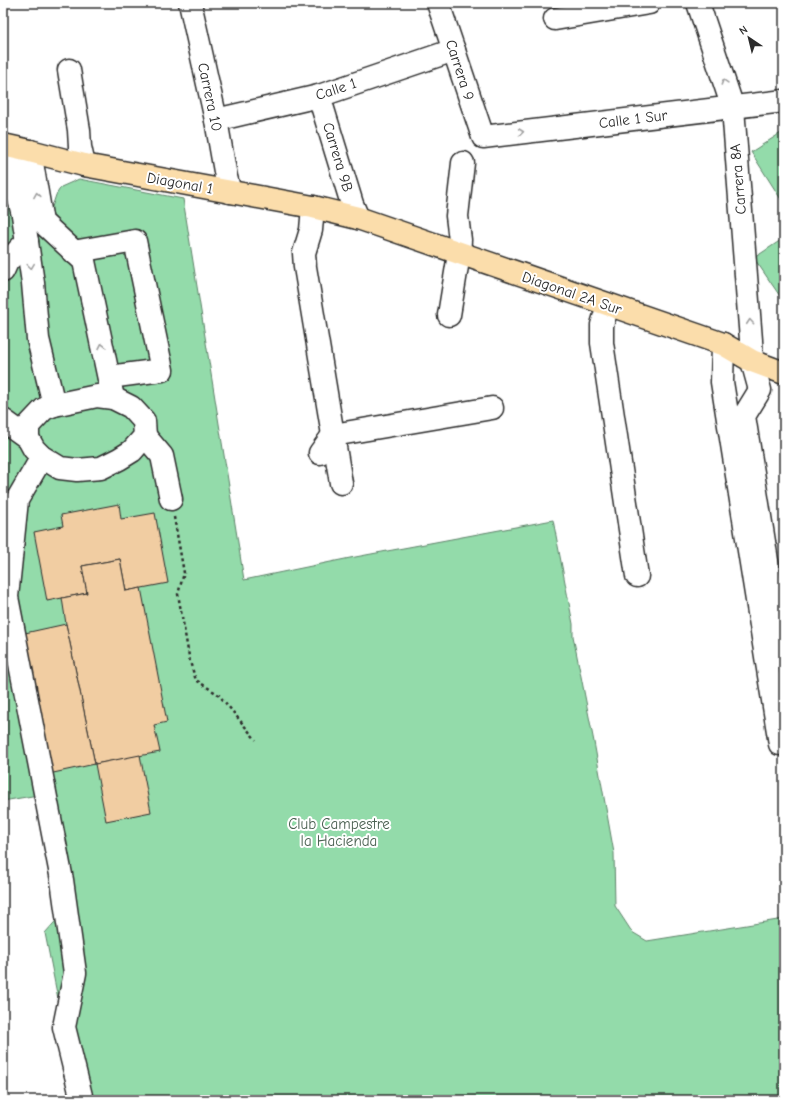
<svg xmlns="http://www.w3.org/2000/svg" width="787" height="1103" font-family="'Comic Neue',sans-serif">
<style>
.green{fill:#93dbaa;stroke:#5f836a}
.building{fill:#f1cda2;stroke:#2b2b2b}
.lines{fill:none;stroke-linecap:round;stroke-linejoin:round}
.minor-casing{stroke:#2b2b2b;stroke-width:25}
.major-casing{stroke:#2b2b2b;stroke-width:25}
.path{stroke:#2b2b2b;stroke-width:2.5;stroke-dasharray:3 3;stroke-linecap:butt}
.minor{stroke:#fff;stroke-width:22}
.major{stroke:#fbddab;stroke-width:22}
.oneway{stroke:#a0a0a0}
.labels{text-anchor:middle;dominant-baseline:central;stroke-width:4;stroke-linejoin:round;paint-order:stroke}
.street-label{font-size:15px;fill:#2b2b2b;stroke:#fff}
.park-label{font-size:15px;fill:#4a6051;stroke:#fff}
</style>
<rect width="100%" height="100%" fill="#fff"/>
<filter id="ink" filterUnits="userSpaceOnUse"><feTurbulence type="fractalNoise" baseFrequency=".025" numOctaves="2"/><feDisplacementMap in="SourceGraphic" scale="8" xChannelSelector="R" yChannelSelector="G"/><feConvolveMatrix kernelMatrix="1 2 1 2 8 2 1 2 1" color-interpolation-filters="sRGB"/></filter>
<g filter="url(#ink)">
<g class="green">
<polygon points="784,131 784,204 751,152"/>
<polygon points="3,175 9,189 9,209 52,207 56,195 61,187 79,179 183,199 244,580 350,558 553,520 573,624 573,636 594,742 614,853 615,906 632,932 647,941 784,919 784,1100 78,1100 45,933 61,915 38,795 3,801"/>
<polygon points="784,238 784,302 754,258"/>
</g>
<g class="building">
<polygon points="119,504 121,519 155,513 168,583 126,591 120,559 82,566 87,593 47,601 34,532 63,526 61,515"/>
<polygon points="120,559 126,591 141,588 167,722 154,725 160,752 95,764 66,624 62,598 87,593 82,566"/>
<polygon points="66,624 95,764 44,775 16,635"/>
<polygon points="140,755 151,812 106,821 95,764"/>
</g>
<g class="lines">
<g class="minor-casing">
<g id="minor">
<polyline points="190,3 216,120 226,177 230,192"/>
<polyline points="438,3 483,137 784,101"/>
<polyline points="698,3 733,108 751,340 752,361 760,390 744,416 782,655"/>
<polyline points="555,19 649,3"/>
<polyline points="69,70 79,130 80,147 84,165"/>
<polyline points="319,96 352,204 358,218"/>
<polyline points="216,120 319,96 454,50"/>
<polyline points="6,146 23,215 33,283 38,339 54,405"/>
<polyline points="30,151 42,222 84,261 113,398"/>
<polyline points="313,207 311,230 304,253 305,267 341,483"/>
<polyline points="73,252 135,241 162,370 109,377"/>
<polyline points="3,271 7,262 27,241"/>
<polyline points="608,305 602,325 602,343 637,576"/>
<polyline points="449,315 459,254 460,240 457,216 463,163"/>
<polyline points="723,344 722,382 780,744"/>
<polygon points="97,396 113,398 131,407 144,421 145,436 132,451 119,459 101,468 77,470 60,468 42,457 34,449 28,438 28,426 44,409 54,405"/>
<polyline points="3,420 28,438"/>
<polyline points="145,436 162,456 171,499"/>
<polyline points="320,453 333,435 492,408"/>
<polyline points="42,457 17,500 7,597 62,880 75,973 64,1027 82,1100"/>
</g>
</g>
<g class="major-casing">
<polyline id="major" points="3,145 30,151 84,165 313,207 358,218 723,344 752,361 784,373"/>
</g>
<polyline class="path" points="174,517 184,573 178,594 190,662 196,680 219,695 256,740"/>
<use href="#minor" class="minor"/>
<use href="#major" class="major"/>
</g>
<defs><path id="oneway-chevron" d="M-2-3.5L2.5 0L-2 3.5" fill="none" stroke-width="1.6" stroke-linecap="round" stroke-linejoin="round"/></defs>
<g class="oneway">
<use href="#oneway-chevron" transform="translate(724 82) rotate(-108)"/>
<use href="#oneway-chevron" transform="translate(521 132) rotate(-7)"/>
<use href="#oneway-chevron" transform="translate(37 195) rotate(-99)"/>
<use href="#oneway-chevron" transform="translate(31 266) rotate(82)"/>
<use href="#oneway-chevron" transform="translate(750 322) rotate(-95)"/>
<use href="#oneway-chevron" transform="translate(102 346) rotate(-102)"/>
</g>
</g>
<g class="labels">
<g class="street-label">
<text transform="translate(460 70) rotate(72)">Carrera 9</text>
<text transform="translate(336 89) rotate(-18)">Calle 1</text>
<text transform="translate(210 97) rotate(78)">Carrera 10</text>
<text transform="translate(633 119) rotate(-7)">Calle 1 Sur</text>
<text transform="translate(338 157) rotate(73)">Carrera 9B</text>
<text transform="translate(738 179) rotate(-95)">Carrera 8A</text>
<text transform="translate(180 183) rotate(10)">Diagonal 1</text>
<text transform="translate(572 293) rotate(19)">Diagonal 2A Sur</text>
</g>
<g class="park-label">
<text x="339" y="824">Club Campestre<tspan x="339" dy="17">la Hacienda</tspan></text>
</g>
</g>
<rect width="787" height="1103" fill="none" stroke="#fff" stroke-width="16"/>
<rect x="8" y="8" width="771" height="1087" fill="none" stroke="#2b2b2b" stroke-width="1.5" filter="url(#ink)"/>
<g transform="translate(749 38) rotate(325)" stroke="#ffffff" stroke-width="3" paint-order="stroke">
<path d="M0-3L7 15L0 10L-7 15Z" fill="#2b2b2b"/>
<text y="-6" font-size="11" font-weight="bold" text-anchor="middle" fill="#2b2b2b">N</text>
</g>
</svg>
